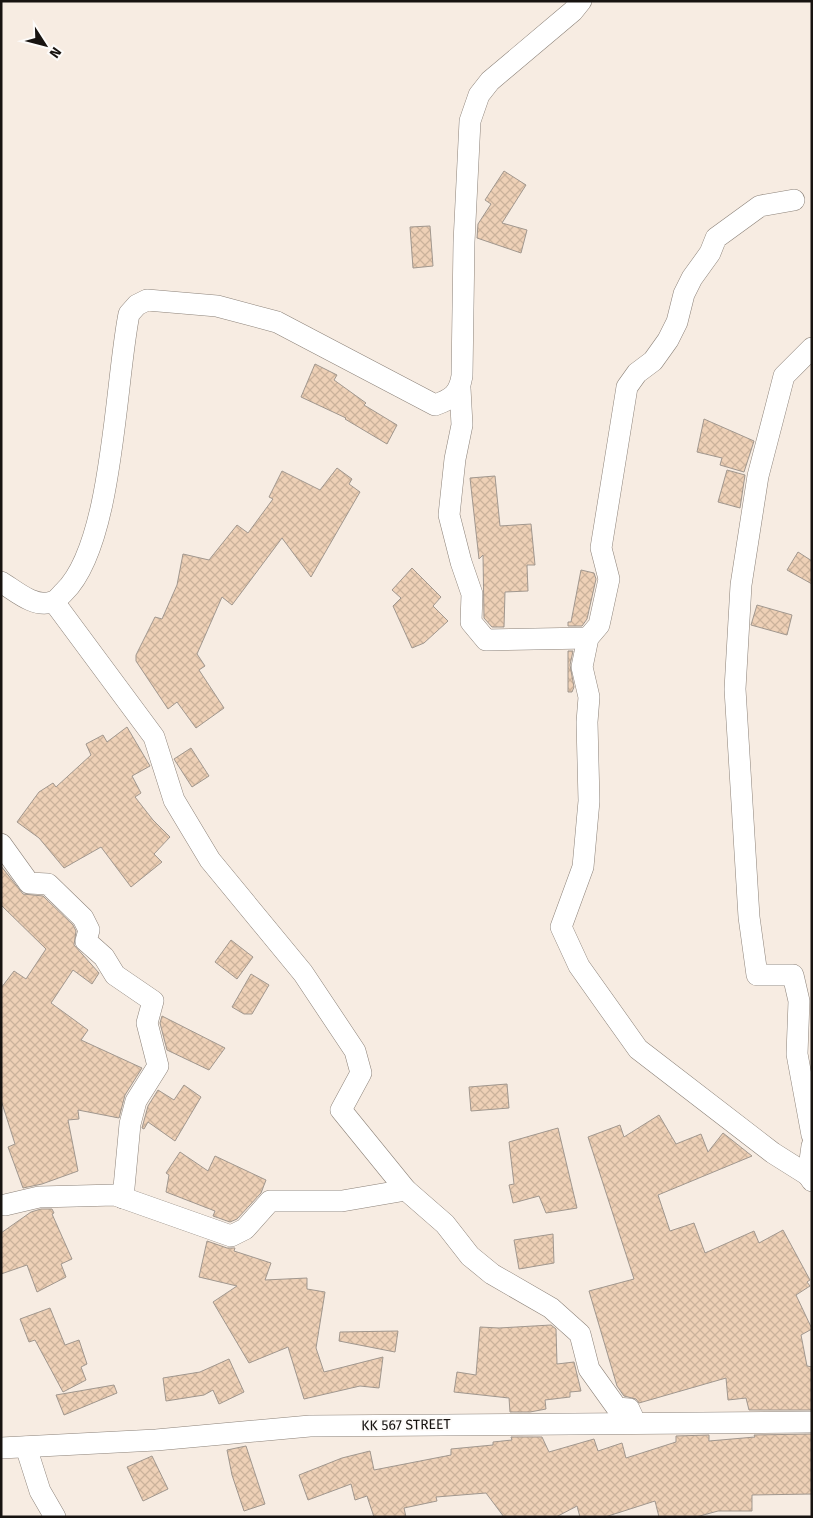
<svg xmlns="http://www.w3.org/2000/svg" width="813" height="1518" font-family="'Fira Sans',sans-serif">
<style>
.building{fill:url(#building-cross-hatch);stroke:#a1978e}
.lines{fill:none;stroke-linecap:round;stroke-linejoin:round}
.street-casing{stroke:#8c8279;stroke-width:22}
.street{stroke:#fff;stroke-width:21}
.labels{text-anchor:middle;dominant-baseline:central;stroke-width:4;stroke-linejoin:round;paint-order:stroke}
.street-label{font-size:14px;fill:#171310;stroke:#fdfbf9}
</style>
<defs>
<pattern id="building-cross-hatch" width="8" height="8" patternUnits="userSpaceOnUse" patternTransform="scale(1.25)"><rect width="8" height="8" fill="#eed0b6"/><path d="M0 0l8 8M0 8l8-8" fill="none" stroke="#cbb29b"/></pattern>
</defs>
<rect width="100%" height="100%" fill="#f7ece2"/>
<g class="building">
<polygon points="504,171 526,185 502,223 527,230 521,253 477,238 478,224 491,204 485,200"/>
<polygon points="430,226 433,266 413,268 410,227"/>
<polygon points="315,364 337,375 334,380 366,403 364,405 397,425 387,444 345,419 346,418 301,397"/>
<polygon points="704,419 754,441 744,472 720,465 722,458 697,452"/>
<polygon points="337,468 352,479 349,484 360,492 311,577 282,538 232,605 222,597 197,654 205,666 199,670 224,708 196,728 177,702 168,709 136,661 136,655 155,617 162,619 177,585 183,554 209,560 237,525 248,533 273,499 269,497 282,471 320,490"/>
<polygon points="727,470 745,475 740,508 718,502"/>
<polygon points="495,476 500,526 531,524 535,565 527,565 528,591 505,592 504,627 492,627 484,618 483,555 479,559 470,478"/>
<polygon points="798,552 812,561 812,584 787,570"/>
<polygon points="412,568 441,597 433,606 448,621 424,643 412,648 393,606 401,598 392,590"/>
<polygon points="581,570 594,573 596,579 587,619 582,626 568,626 568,622 571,622"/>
<polygon points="757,605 792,615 787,635 751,625"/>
<polygon points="568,651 573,651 570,665 574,687 572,692 568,692"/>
<polygon points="127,727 150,766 132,776 141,793 135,797 153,820 170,837 154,854 162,862 131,887 101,847 64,868 39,838 17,822 39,792 53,783 56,787 91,755 86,744 103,735 107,742"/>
<polygon points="191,748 209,776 192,787 174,759"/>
<polygon points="1,866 23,894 43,896 73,925 76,931 74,945 99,973 92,984 73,970 51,1003 88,1030 81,1040 142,1068 125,1095 119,1118 78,1110 79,1119 68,1120 78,1171 42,1184 23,1188 8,1147 15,1144 1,1100 1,988 14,971 26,979 46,949 1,905"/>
<polygon points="231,940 253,957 237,979 215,962"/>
<polygon points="251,974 269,985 252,1014 244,1014 232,1007"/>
<polygon points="162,1016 225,1048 209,1070 167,1050 160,1023"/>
<polygon points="507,1084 509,1108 471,1111 469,1087"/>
<polygon points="184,1085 201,1097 175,1141 148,1122 144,1129 142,1128 148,1106 158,1090 174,1100"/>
<polygon points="659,1115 676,1144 701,1134 708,1152 723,1133 752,1156 658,1195 670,1231 694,1223 705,1253 754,1231 759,1243 783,1230 810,1280 807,1282 810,1286 796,1295 812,1329 801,1335 807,1366 812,1367 812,1410 749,1410 746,1398 728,1400 726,1378 639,1403 636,1399 624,1396 617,1386 589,1291 634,1279 588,1137 620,1125 624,1137"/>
<polygon points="558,1128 577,1208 546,1213 539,1196 513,1203 509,1185 514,1184 509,1142"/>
<polygon points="180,1152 208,1171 215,1156 266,1180 261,1193 237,1219 230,1222 213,1216 215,1211 166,1192 169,1175 166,1173"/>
<polygon points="41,1209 52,1209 54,1213 52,1214 72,1259 61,1264 66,1277 37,1292 27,1265 1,1274 1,1233 31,1212"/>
<polygon points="553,1234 554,1263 519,1269 514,1240"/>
<polygon points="207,1241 227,1248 235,1248 234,1251 271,1263 265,1280 307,1278 307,1289 325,1292 316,1348 324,1372 383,1357 379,1388 360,1386 304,1399 288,1347 249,1363 213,1302 237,1286 199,1277"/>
<polygon points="50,1308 65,1345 79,1340 87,1364 81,1367 86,1380 63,1392 35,1340 29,1342 20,1319"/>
<polygon points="551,1325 556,1329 557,1364 574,1362 581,1391 570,1392 570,1397 545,1400 546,1409 530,1412 510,1412 509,1398 454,1392 457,1372 476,1375 480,1327 499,1328"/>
<polygon points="398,1331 395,1352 339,1341 340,1332"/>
<polygon points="229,1359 244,1392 219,1404 213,1390 204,1395 166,1401 163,1378 200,1372"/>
<polygon points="114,1385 117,1393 64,1415 56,1395"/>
<polygon points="812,1434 812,1494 752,1495 752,1511 718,1511 696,1517 659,1517 655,1501 605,1517 580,1517 577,1506 556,1517 504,1517 486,1493 436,1497 437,1501 404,1508 406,1517 374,1517 367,1496 355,1500 351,1484 308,1500 299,1475 342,1458 370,1451 374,1470 451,1455 451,1449 493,1445 493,1442 512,1440 511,1437 542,1437 549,1452 594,1439 598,1451 622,1443 626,1458 676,1442 676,1436 709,1435 709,1441 755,1437 754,1435"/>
<polygon points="246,1446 265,1504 244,1511 232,1475 227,1450"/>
<polygon points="152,1456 168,1489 143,1501 127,1467"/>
</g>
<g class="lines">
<g class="street-casing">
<g id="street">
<polyline points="794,200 760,206 716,238 710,253 692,278 684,294 677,322 668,340 653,361 637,373 627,387 601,548 609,579 599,625 588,638 582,667 589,697 587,722 589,801 583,867 561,927 579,966 638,1049 773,1153 808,1175 812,1173"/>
<polyline points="812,348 784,376 758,476 741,585 735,689 749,917 757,975 793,975 799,1001 797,1054 812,1135"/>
<polyline points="460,388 462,425 455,459 449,515 461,562 472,594 471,622 486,640 588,638"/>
<path d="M1,582C16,591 34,608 52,602C56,601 60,596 64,592C113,545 115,384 129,314L137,305L147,300L217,306L277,322L435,405C452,399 459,394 462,376L464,242L470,121L479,95L490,81L573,11L581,1"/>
<polyline points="54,602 154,737 174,800 210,860 303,973 355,1051 361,1073 341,1110 406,1190 445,1224 470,1256 492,1274 551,1308 580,1334 589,1369 617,1408 629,1409 635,1422"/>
<polyline points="1,844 29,883 48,884 83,918 89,930 86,941 104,957 115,975 153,1001 147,1023 158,1066 136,1101 130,1124 123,1198"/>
<polyline points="812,1146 808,1175 812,1181"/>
<polyline points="5,1205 39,1197 115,1195 231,1236 245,1229 270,1201 342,1201 406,1190"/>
<polyline points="26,1447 40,1491 55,1517"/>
<polyline points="1,1448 156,1440 310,1426 812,1422"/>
</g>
</g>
<use href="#street" class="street"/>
</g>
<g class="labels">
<g class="street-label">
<text transform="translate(406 1425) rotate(-1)">KK 567 STREET</text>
</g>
</g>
<rect width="813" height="1518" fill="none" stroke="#171310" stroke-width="5"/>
<g transform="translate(45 45) rotate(126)" stroke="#fdfbf9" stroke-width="4" paint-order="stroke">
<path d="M0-4L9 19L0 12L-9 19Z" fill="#171310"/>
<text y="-8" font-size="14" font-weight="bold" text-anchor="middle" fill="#171310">N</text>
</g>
</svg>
